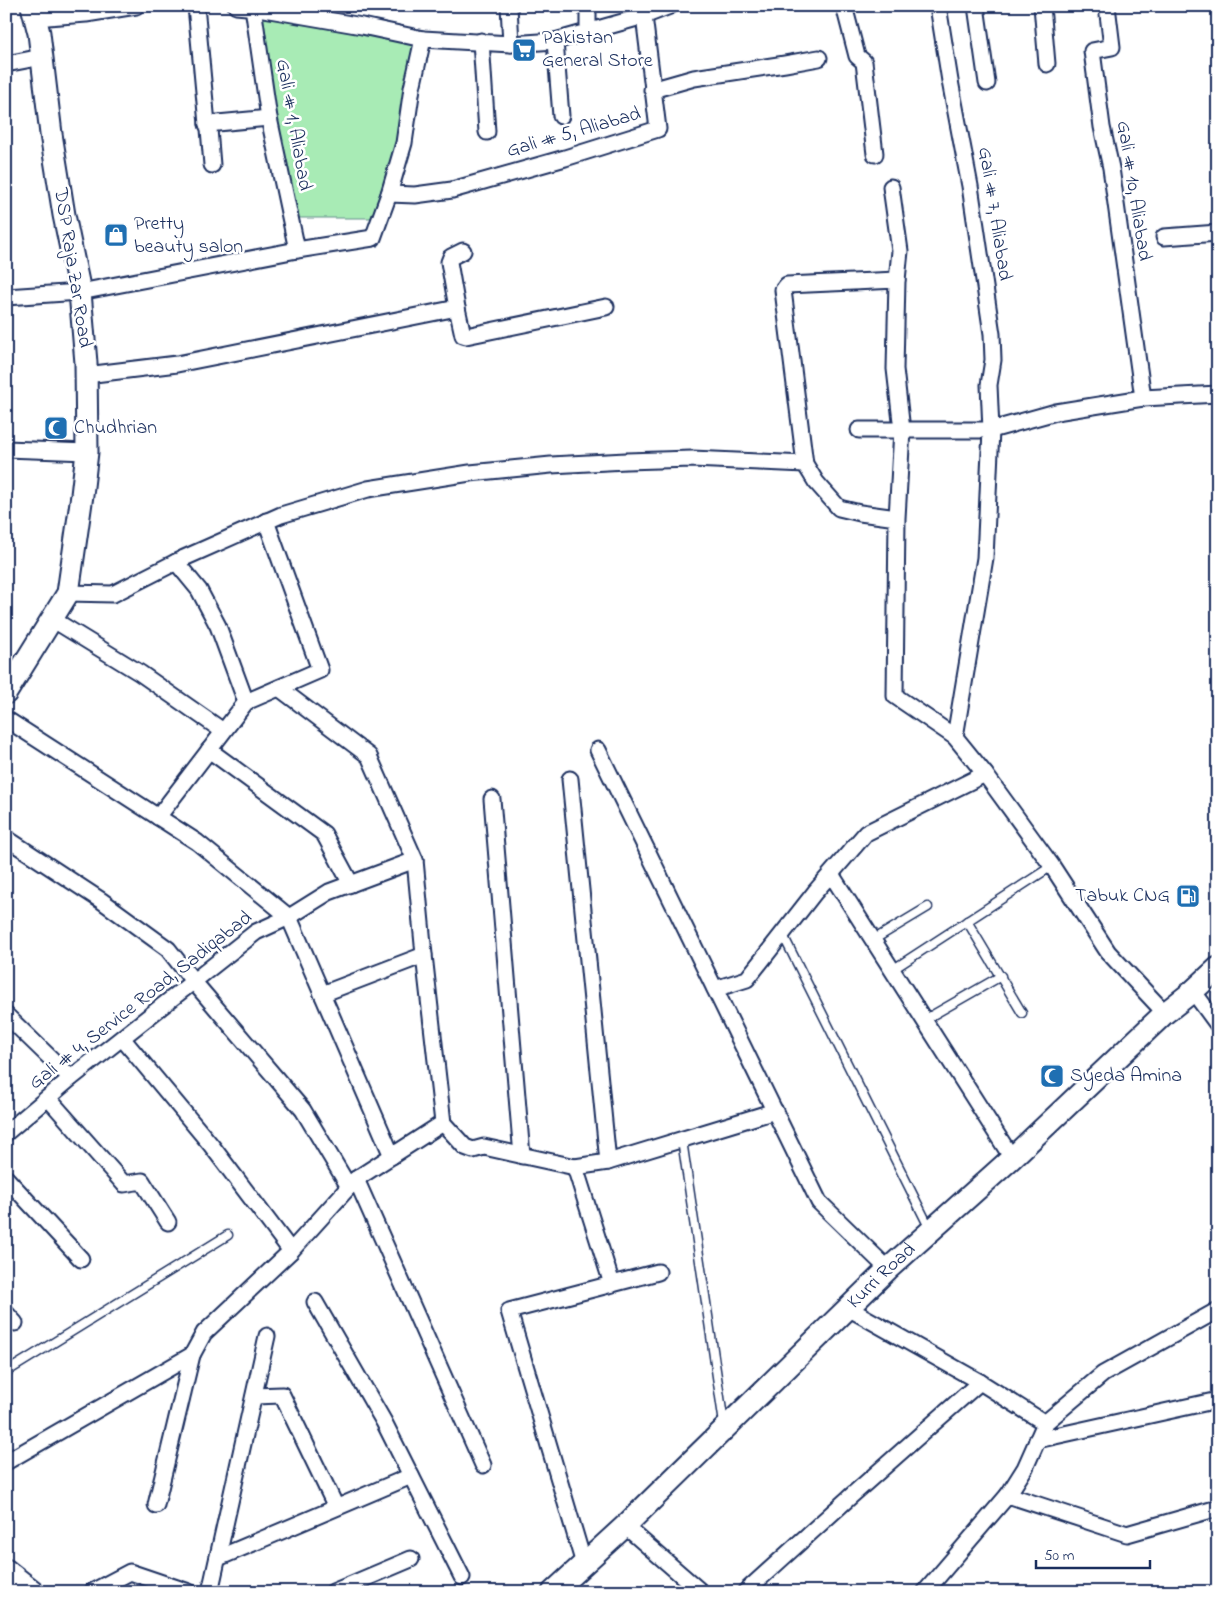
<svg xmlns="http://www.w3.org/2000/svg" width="1224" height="1598" font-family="'Indie Flower',sans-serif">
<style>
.green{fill:#a8ebb5;stroke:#628d8a}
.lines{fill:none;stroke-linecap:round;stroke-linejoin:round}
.lane-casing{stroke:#1b2f5e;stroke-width:11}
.street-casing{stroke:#1b2f5e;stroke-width:19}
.secondary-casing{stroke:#1b2f5e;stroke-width:25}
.lane{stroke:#fff;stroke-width:8}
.street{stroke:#fff;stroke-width:15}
.secondary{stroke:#fff;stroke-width:21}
.labels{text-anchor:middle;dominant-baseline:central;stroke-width:5;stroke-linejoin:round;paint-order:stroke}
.poi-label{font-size:20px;fill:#1b2f5e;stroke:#fff;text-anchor:start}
.street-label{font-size:20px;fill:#1b2f5e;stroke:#fff}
</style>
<rect width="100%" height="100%" fill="#fff"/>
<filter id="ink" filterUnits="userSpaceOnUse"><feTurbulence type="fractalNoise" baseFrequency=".02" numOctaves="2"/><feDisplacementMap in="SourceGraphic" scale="10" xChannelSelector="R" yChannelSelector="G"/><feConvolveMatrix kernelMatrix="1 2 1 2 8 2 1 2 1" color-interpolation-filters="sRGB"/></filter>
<g filter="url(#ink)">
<polygon class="green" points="259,12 418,42 394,169 379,198 373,218 296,218 276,132"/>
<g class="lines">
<g class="lane-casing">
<g id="lane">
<polyline points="967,921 1022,1013"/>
<polyline points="782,933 930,1229"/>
<polyline points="873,940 928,907"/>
<polyline points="892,970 1052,866"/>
<polyline points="924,1020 1001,976"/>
<polyline points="682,1140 724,1424"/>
<polyline points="6,1372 228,1235"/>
</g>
</g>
<g class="street-casing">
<g id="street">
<polyline points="196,6 207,124 209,129 212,165"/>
<polyline points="236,6 258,8 362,26 423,39 511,44 555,41 644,16 670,6"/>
<polyline points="509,6 511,44"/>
<polyline points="588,6 588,25 591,30"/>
<polyline points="844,6 857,56 864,62 875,154"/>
<polyline points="938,6 950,81 970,186 992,334 993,360 989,385 991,430 985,558 955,737"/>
<polyline points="976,6 987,83"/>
<polyline points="1042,6 1047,64"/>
<polyline points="1107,6 1112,47 1092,51 1102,127 1111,168 1143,398"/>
<polyline points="258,8 254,14 269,118 297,250"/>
<polyline points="35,18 86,14 136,6"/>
<polyline points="481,41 487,132"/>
<polyline points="555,41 561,116"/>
<polyline points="6,64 42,57"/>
<polyline points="652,90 694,78 785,64 819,58"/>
<polyline points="207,124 269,118"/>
<polyline points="891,187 900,251 897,280"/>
<polyline points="389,194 415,195 452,190 565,158 658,129 644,16"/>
<polyline points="1164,237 1218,233"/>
<polyline points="6,297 80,292 297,250 373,238 389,194 404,143 412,88 423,39"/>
<polyline points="457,308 449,262 451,257 463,251"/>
<polyline points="86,375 177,364 457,308 463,335 466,336 606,307"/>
<polyline points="859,430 991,430 1056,412 1143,398 1218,394"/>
<polyline points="6,449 87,452"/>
<polyline points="897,518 860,513 839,508 816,482 805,464 783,290 787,285 897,280 895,369 902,430 897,518 895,696 955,737 985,774 1052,866 1108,952 1165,1013"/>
<polyline points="176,562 199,590 218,626 246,702"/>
<polyline points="68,593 113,594 184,558 281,515 368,489 470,473 551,465 626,461 692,459 805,464"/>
<polyline points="52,619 140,673 223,731"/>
<polyline points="279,688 369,756 415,860 424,955 443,1123 465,1147 473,1150 484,1147 575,1167"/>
<polyline points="6,719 197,842 289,917 392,1156"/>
<polyline points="209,750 324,834 351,884"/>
<polyline points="598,750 819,1202 888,1269"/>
<polyline points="570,779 608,1162"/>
<polyline points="492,799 522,1156"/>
<polyline points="158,817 246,702 320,670 266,521"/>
<polyline points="6,838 102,901 168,949 194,982 303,1110 349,1187"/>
<polyline points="831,874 1012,1158"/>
<polyline points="715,989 747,979 815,892 866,833 985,774"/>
<polyline points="1193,991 1218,1025"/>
<polyline points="322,994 424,955"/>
<polyline points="6,1015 71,1078"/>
<polyline points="48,1098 124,1184 142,1181 168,1222"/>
<polyline points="6,1133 71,1078 256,932 289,917 329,892 415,860"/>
<polyline points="6,1178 81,1259"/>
<polyline points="356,1179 483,1465"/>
<polyline points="291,1251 356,1179 443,1123"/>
<polyline points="612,1284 575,1167 608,1162 775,1111"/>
<polyline points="315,1302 384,1422 462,1577"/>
<polyline points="848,1308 980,1382 1045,1423 1025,1468 1008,1495 925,1592"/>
<polyline points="6,1313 15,1323"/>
<polyline points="254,1396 282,1395 336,1507"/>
<polyline points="1045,1423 1103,1374 1218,1310"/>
<polyline points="1037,1440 1218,1400"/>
<polyline points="6,1462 192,1355 204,1333 291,1251 211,1145 122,1038"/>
<polyline points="1008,1495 1127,1534 1218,1508"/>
<polyline points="156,1505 192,1355"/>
<polyline points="625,1526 701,1592"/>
<polyline points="218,1558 411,1476"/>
<polyline points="584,1564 509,1311 658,1272"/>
<polyline points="92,1592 130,1572 189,1592"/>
<polyline points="210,1592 267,1336"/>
<polyline points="333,1592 411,1559"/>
<polyline points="745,1592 851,1496 980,1382"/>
</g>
</g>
<g class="secondary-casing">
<g id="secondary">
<polyline points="6,693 68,593 82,495 87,452 86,363 80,292 64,215 51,134 39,33 32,6"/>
<polyline points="6,1570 34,1592"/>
<path id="s1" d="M553,1592L625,1526L888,1269L1012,1158L1165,1013L1193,991L1218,968"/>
</g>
</g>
<use href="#lane" class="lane"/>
<use href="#street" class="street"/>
<use href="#secondary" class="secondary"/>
</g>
</g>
<defs>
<g id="supermarket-square" transform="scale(1.25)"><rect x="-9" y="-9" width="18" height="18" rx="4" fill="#1f6fb2" stroke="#fff"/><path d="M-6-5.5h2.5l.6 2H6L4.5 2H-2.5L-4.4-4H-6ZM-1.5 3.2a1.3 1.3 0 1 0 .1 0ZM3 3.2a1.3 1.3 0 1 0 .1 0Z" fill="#fff"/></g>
<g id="shop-square" transform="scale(1.25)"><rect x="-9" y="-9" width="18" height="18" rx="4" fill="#1f6fb2" stroke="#fff"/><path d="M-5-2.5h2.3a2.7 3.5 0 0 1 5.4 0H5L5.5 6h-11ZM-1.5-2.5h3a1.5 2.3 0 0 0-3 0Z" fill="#fff"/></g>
<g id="mosque-square" transform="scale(1.25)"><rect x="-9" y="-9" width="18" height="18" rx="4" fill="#1f6fb2" stroke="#fff"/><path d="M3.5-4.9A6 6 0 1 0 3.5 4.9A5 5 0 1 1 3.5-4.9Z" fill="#fff"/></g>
<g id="fuel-square" transform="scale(1.25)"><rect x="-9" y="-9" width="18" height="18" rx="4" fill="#1f6fb2" stroke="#fff"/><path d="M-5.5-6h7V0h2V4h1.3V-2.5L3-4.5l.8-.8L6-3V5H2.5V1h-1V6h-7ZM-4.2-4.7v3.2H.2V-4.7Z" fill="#fff"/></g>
</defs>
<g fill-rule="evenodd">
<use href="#supermarket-square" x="524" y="50"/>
<use href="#shop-square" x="116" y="235"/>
<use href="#mosque-square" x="56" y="428"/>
<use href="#fuel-square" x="1188" y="896"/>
<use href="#mosque-square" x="1052" y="1076"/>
</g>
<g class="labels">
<g class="poi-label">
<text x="542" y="38">Pakistan<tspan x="542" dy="23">General Store</tspan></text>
<text x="134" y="224">Pretty<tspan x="134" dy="23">beauty salon</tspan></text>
<text x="74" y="428">Chudhrian</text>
<text x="1170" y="896" text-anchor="end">Tabuk CNG</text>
<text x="1070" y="1076">Syeda Amina</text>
</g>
<g class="street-label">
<text transform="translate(293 125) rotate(80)">Gali # 1, Aliabad</text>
<text transform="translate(574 133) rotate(-16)">Gali # 5, Aliabad</text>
<text transform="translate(1133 191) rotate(81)">Gali # 10, Aliabad</text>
<text transform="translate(994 214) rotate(81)">Gali # 7, Aliabad</text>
<text transform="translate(72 268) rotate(81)">DSP Raja Zar Road</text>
<text transform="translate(141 1001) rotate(-38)">Gali # 4, Service Road, Sadiqabad</text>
<text stroke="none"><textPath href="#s1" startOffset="456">Kurri Road</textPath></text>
</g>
</g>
<rect width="1224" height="1598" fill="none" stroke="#fff" stroke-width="25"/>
<rect x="12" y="12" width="1199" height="1573" fill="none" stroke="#1b2f5e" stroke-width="2" filter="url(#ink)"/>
<path d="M1036 1560v8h114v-8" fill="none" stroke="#1b2f5e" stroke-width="2.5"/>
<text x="1044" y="1560" font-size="15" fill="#1b2f5e" stroke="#ffffff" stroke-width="4" paint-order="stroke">50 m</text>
</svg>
